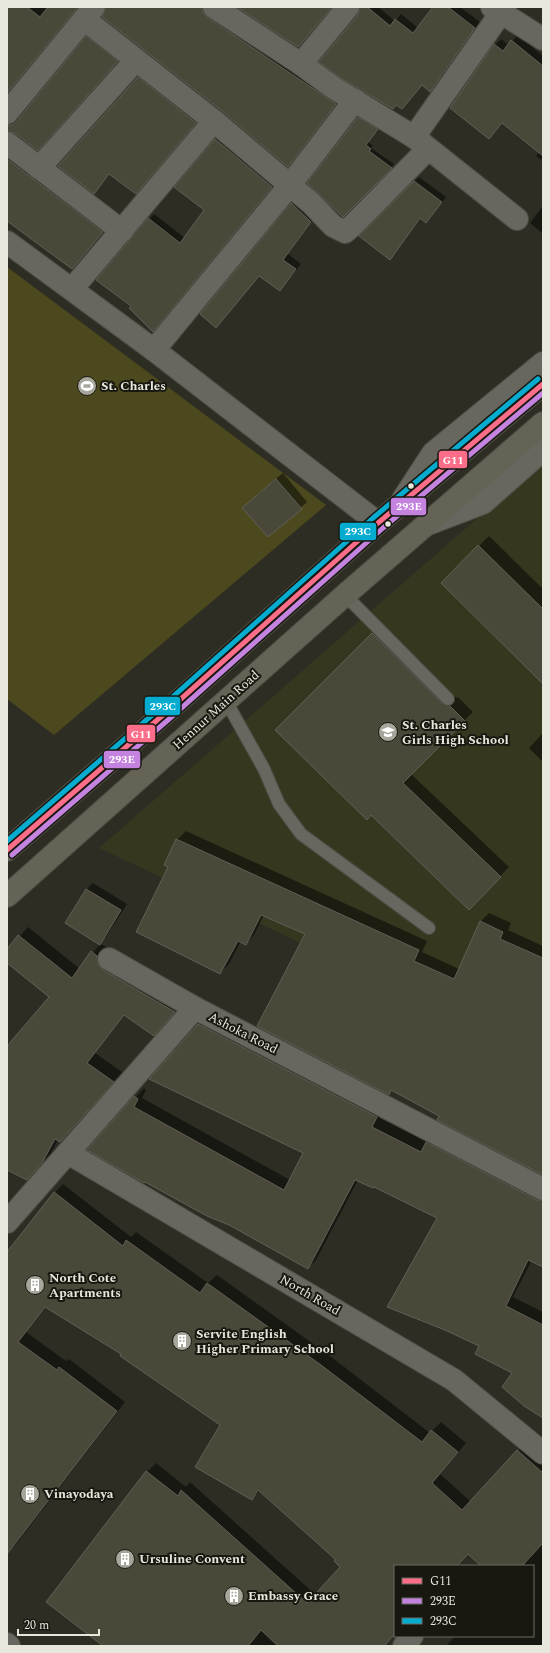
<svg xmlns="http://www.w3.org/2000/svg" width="550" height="1653" font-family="Spectral,serif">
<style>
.built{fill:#37361f}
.green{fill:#4c491e}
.shadow{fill:#0007}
.building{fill:#4a4839;stroke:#616058}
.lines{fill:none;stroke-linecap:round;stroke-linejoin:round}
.service-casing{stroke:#4c4b42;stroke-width:14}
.minor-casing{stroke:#4c4b42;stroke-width:24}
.tertiary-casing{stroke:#4c4b42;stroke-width:24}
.primary-casing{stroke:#4c4b42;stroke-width:24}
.service{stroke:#67675f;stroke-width:12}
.minor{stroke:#67675f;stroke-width:22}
.tertiary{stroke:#67675f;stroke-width:22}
.primary{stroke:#646355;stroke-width:22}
.bus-1-casing{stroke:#191810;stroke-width:8}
.bus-2-casing{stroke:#191810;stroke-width:8}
.bus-3-casing{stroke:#191810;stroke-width:8}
.bus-1{stroke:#fb6d88;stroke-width:5}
.bus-2{stroke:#c483df;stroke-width:5}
.bus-3{stroke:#06acd0;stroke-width:5}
.bus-dot{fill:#e7e7dc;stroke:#191810;stroke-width:1.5}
.labels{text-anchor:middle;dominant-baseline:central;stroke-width:4;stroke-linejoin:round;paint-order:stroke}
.poi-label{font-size:13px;font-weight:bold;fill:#e7e7dc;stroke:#191810;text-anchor:start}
.street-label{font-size:13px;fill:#e7e7dc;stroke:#191810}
.line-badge{stroke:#191810;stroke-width:1.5}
.badge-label{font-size:11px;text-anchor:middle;font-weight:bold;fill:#fff}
</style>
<rect width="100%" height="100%" fill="#2e2d23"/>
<polygon class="built" points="543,461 543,1057 99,848"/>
<polygon class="green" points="7,267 326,505 54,735 7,699"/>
<g class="shadow">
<polygon points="7,7 78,7 7,93"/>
<polygon points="107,7 208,7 341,98 288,166"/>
<polygon points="361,7 365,7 393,30 394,28 368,7 378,7 395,21 401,14 418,28 435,7 460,7 480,22 436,85 430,91 422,84 402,108 359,15"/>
<polygon points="92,32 122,56 43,144 7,130 7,119 11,121 20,118"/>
<polygon points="518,35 543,56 543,161 536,156 539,152 503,123 489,138 451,108 495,45 501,39 509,45"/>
<polygon points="145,71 202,116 142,186 110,174 94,193 138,78"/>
<polygon points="361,115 380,126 368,142 373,146 371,148 394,164 343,216 358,118"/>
<polygon points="221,134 277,181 158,326 149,219 154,214 185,238 206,210 176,187"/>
<polygon points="7,150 108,227 72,268 7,220"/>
<polygon points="419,177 446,197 426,222 420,218 390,259 360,236"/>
<polygon points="298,198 316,216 288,254 301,264 280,290 259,275 216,327 201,314"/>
<polygon points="543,206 543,234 530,223"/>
<polygon points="283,473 307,502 268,536 250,501"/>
<polygon points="489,536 543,589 543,683 442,583"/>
<polygon points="381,625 452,696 459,698 473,712 411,774 509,867 469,908 371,814 277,730"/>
<polygon points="543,733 543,762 529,748"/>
<polygon points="186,831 427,941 422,952 459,969 480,922 489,913 511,923 508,930 543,946 543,1174 441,1115 392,1090 388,1093 306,934 264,915 254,935 246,943 241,941 229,964 220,973 170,867 177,840"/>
<polygon points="93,883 127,904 106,937 100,943 106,947 106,956 183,1003 162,1026 125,1014 95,1053 122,1072 69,1132 60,1141 58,1140 51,1153 27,1179 8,1169 7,1171 7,1041 10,1044 51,997 7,961 7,951 28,927 80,969 100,944 66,923 87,889"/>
<polygon points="207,1016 385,1108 380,1118 427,1142 435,1134 543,1190 543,1266 532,1260 513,1297 543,1312 543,1417 513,1373 480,1346 438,1217 374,1186 358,1180 316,1260 308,1268 89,1149 144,1088 146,1090 142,1098 290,1180 304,1152 151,1079"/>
<polygon points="63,1184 131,1237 136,1232 208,1283 217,1275 330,1356 430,1433 441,1422 466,1443 440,1474 471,1502 527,1442 543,1456 543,1646 446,1646 455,1636 533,1636 533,1566 483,1566 468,1553 456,1566 395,1566 395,1634 384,1646 104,1646 147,1472 156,1463 186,1487 190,1482 316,1595 342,1567 337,1559 260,1490 252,1499 221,1425 122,1354 46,1306 26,1332 66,1361 69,1359 125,1402 16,1544 7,1552 7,1253 54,1193"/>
</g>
<g class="building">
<polygon points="7,7 27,7 40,17 48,7 78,7 7,93"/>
<polygon points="106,7 202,7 203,13 207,17 336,104 288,167 222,111 102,17"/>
<polygon points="237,7 332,7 298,47"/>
<polygon points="360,7 367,7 390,26 395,19 413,33 433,7 448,7 475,28 430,92 422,85 402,109 396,105 393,109 341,78 319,62 358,15"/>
<polygon points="86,36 118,61 38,151 15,133 7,131 7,125 12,125 17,121"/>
<polygon points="511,40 543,66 543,156 502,123 489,139 450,108 494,44 503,51"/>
<polygon points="138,77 196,123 136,194 109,174 94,194 58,166"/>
<polygon points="358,117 378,129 366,145 371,149 369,151 392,168 343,217 307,183"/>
<polygon points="215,139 272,187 153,332 129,308 131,306 96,280 148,218 180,243 204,210 174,187"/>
<polygon points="7,159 103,232 72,269 7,221"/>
<polygon points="414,181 442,202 426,223 420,218 390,260 359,236"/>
<polygon points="291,203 311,222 283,260 296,269 280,291 259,276 216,328 200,314"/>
<polygon points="276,479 302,509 268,537 242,508"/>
<polygon points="478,545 543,609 543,684 441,583"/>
<polygon points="372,633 443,704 450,706 465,721 403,783 501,877 469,910 371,815 367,820 275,730"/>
<polygon points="176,839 419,950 414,961 454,979 480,921 503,932 500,939 543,958 543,1175 437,1120 439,1116 391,1090 389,1095 257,1026 305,934 261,915 246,945 238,941 220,974 136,932 168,867 164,865"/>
<polygon points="86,889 121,910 100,945 65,923"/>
<polygon points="18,935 72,978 91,951 97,956 98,965 103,970 175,1012 154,1036 124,1015 87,1063 114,1082 60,1142 55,1139 42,1163 27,1180 7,1170 7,1046 49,997 7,963 7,949"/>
<polygon points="198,1024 377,1117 372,1127 421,1152 426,1142 537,1200 543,1201 543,1267 528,1260 506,1306 543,1325 543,1418 524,1406 502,1387 512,1373 475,1354 479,1346 445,1330 387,1307 437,1218 374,1187 373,1188 355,1180 308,1269 229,1225 207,1216 145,1182 144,1183 87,1150 134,1096 138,1099 134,1107 284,1190 303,1153 149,1079"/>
<polygon points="54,1192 123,1246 126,1240 200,1293 207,1283 321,1365 422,1442 431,1430 458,1452 432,1483 462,1510 517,1450 543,1473 543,1543 522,1566 481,1566 468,1554 457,1566 395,1566 395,1634 384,1646 278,1646 261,1630 248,1646 103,1646 46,1602 146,1471 178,1496 181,1490 307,1603 340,1567 334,1561 335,1559 258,1490 252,1500 195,1467 220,1425 120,1356 121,1354 45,1307 18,1342 57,1370 59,1367 117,1411 7,1554 7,1252"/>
</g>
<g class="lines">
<g class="service-casing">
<g id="service">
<polyline points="345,595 448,699"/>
<polyline points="226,701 264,769 279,804 301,834 429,928"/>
</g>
</g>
<g class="minor-casing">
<g id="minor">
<polyline points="214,7 301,64 334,88 414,137 517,219"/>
<polyline points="492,7 543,39"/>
<polyline points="84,19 214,121 311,203 333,226 345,232 354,224 428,149"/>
<polyline points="301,64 348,7"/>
<polyline points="7,113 94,7"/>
<polyline points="414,137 505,7"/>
<polyline points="7,143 122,231"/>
<polyline points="39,168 136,60"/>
<polyline points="7,242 154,350 378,523"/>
<polyline points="72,289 214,121"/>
<polyline points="154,350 290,185 355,100"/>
<polyline points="109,959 195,1008"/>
<polyline points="68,1153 454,1380 543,1453"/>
<polyline points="7,1222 195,1008 543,1189"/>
<polyline points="404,1646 412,1636"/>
</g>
</g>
<g class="tertiary-casing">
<g id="tertiary">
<polyline points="403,499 433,453 543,363"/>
<polyline points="428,524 483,503 543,450"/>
<polyline points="7,1644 9,1646"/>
</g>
</g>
<g class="primary-casing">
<g id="primary">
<polyline points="7,850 163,715 378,523 543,384"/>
<polyline points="7,896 345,595 543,423"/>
</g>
</g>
<use href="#service" class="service"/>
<use href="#minor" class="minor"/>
<use href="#tertiary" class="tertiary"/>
<use href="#primary" class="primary"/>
<g class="bus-1-casing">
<polyline id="bus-1" points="7,850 163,715 378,523 543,384"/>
</g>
<g class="bus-2-casing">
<polyline id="bus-2" points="12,855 168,720 383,528 543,393"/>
</g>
<g class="bus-3-casing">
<polyline id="bus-3" points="7,841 158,710 373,518 538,379"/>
</g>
<use href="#bus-1" class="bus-1"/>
<use href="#bus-2" class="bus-2"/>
<use href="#bus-3" class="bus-3"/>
</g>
<defs>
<g id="stadium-disc" transform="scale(1)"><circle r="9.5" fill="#a6a69b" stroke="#191810"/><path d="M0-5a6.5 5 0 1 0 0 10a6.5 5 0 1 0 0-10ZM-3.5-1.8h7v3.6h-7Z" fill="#fff"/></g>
<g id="school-disc" transform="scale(1)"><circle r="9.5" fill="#a6a69b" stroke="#191810"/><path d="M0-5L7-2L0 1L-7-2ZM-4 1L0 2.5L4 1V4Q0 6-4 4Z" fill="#fff"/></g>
<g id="building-disc" transform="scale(1)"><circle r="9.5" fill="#a6a69b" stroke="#191810"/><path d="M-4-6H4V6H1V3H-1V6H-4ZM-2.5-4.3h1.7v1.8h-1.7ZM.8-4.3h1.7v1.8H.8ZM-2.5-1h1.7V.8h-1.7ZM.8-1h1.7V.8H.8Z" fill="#fff"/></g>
</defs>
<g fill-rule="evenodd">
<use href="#stadium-disc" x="87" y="386"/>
<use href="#school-disc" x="388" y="732"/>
<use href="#building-disc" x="35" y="1285"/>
<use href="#building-disc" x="182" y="1341"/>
<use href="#building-disc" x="30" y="1494"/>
<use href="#building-disc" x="125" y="1559"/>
<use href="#building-disc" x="234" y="1596"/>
</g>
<g class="bus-dot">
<circle cx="411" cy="486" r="3.5"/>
<circle cx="388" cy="524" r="3.5"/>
</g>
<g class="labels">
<g class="poi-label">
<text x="101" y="386">St. Charles</text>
<text x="402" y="725">St. Charles<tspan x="402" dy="15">Girls High School</tspan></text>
<text x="49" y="1278">North Cote<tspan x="49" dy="15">Apartments</tspan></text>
<text x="196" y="1334">Servite English<tspan x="196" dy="15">Higher Primary School</tspan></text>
<text x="44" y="1494">Vinayodaya</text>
<text x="139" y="1559">Ursuline Convent</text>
<text x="248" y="1596">Embassy Grace</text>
</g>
<g class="street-label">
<text transform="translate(216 710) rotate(-42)">Hennur Main Road</text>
<text transform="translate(243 1033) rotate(27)">Ashoka Road</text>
<text transform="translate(310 1295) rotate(30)">North Road</text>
</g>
</g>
<g class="line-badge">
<rect x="438" y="450" width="30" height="19" rx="4" fill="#fb6d88"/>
<rect x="390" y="497" width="37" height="19" rx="4" fill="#c483df"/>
<rect x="339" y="522" width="38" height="19" rx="4" fill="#06acd0"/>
<rect x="144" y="696" width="37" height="20" rx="4" fill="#06acd0"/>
<rect x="126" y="724" width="30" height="19" rx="4" fill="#fb6d88"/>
<rect x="103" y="750" width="38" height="19" rx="4" fill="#c483df"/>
</g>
<g class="badge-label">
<text x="453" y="464">G11</text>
<text x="409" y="510">293E</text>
<text x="358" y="535">293C</text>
<text x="163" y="710">293C</text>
<text x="141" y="738">G11</text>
<text x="122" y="763">293E</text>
</g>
<rect width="550" height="1653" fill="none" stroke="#e7e7dc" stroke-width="16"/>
<rect x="394" y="1565" width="140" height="72" fill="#191810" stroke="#6b6b62"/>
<rect x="402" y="1578" width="20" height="6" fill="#fb6d88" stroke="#6b6b62"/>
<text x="430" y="1585" font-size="12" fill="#e7e7dc">G11</text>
<rect x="402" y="1598" width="20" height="6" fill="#c483df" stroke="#6b6b62"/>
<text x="430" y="1605" font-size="12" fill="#e7e7dc">293E</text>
<rect x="402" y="1618" width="20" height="6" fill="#06acd0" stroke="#6b6b62"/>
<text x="430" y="1625" font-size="12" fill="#e7e7dc">293C</text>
<path d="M18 1629v6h81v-6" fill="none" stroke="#e7e7dc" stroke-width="2"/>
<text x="24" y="1629" font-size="12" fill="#e7e7dc" stroke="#191810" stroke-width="3" paint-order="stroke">20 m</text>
</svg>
